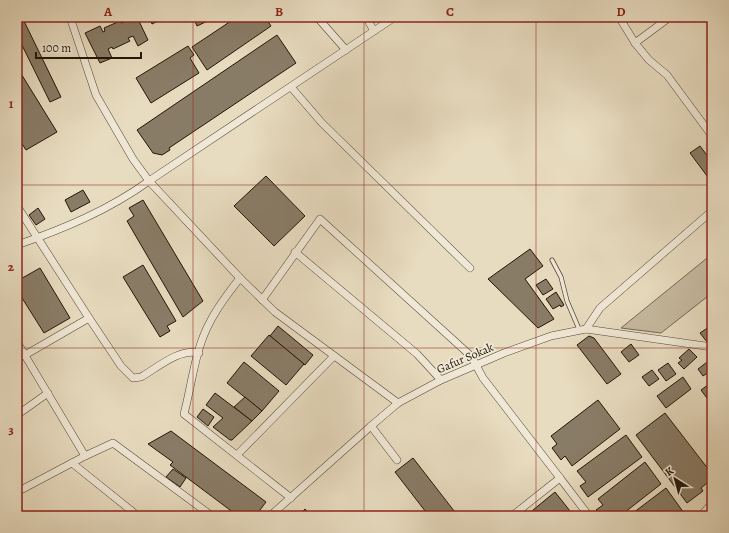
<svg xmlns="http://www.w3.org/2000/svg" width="729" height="533" font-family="Alegreya,serif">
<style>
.green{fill:#c6baa1;stroke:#746854}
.building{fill:#897c67;stroke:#221507}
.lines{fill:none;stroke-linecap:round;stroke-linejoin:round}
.service-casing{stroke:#544735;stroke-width:5}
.minor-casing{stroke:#544735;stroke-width:8}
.service{stroke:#f0e8d6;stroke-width:3.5}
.minor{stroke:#f0e8d6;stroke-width:7}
.grid{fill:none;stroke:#8f2418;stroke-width:1;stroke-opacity:0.55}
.labels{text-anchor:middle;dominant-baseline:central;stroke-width:3.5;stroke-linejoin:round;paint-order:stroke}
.street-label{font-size:12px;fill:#221507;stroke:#f0e8d6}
.neatline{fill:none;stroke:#8f2418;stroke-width:1.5}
.grid-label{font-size:13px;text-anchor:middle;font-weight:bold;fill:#8f2418}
</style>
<rect width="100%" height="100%" fill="#e8dcc0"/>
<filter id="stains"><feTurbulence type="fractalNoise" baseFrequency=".005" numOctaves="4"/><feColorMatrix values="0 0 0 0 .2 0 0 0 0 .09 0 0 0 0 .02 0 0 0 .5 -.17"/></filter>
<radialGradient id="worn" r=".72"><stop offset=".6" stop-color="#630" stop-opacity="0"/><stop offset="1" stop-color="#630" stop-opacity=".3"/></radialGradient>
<polygon class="green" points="712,254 712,293 661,333 621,328"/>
<g class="building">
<polygon points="17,17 22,17 61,97 50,102 17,35"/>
<polygon points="122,17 137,17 148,40 138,46 133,36 128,38 130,41 113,49 112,47 108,49 112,58 100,63 85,33 100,26 103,32 105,31 104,28 120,21 121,23 124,22"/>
<polygon points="149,17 166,17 152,24"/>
<polygon points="193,17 216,17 197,26"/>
<polygon points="237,17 265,17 271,26 207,70 192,47"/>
<polygon points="549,17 560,17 553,22"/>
<polygon points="277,35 296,63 169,148 170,150 162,155 153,153 137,130"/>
<polygon points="188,46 194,55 190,58 199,73 151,103 136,78"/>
<polygon points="20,72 57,132 26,150 17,136 17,74"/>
<polygon points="700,146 712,162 712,178 710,180 690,153"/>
<polygon points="266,176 305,216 274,246 234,206"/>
<polygon points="83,190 90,202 71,212 65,200"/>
<polygon points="143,200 203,301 183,317 127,221 134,216 129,208"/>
<polygon points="38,208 45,219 36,225 29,215"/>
<polygon points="530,249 543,266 525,279 554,319 538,328 488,279"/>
<polygon points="143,265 176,321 167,326 170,331 160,337 123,277"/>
<polygon points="40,268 70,318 44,333 17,290 17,281"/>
<polygon points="546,279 553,289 543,295 536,285"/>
<polygon points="556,292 564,305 561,307 560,305 553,309 546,299"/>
<polygon points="278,326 313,355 305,365 270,336"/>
<polygon points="709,327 712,331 712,338 707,342 700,333"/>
<polygon points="269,335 304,364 286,385 251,356"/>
<polygon points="589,336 594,338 621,374 607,384 577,345"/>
<polygon points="631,344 639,355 629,362 621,352"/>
<polygon points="689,349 697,357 684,369 678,363 682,360 679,358"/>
<polygon points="711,359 712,370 703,376 698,369"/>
<polygon points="244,362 279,391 262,411 227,383"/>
<polygon points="668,363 676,374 666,381 658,370"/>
<polygon points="652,370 659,379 649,386 642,377"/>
<polygon points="683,377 691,389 666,408 657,396"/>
<polygon points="712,382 712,405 701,390"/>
<polygon points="215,393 252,421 232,440 230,440 213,427 223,418 206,405"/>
<polygon points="245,397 262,411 252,421 234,407"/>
<polygon points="598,400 620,429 572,466 565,456 561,460 552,448 557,444 551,436"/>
<polygon points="203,409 214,417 208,426 197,417"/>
<polygon points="665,413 712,474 712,479 701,488 703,491 687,503 636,435"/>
<polygon points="171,431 266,502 257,514 254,511 250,516 238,516 170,465 173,462 148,444"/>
<polygon points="626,435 642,457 588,497 580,486 586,482 577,471"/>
<polygon points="413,458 458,516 429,516 395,472"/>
<polygon points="645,462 661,484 620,516 601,516 596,510 603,505 598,499"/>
<polygon points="173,469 186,478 180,487 166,477"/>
<polygon points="666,488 684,513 680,516 629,516"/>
<polygon points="555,492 574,516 527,516 527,515"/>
<polygon points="305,509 312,516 298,516"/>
</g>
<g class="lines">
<g class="service-casing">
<polyline id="service" points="552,260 561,277 567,301 579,329"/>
</g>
<g class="minor-casing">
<g id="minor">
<polyline points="317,17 346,50"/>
<polyline points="366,17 374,31"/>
<polyline points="395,17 149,181 240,278 275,312 398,403"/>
<polyline points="619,17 635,43 649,60 667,75 712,136"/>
<polyline points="635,43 670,17"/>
<polyline points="291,87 322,123 470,268"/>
<polyline points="17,206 89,318 25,355 17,357"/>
<path d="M17,245C63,229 109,210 149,181L133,159L96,95L70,17"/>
<polyline points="295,252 417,354 441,380"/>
<path d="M240,278C229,292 218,306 210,322C195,349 192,384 184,414L291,498"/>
<polyline points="262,300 320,219 471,356 483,378 560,478"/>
<path d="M89,318L121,366L133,378L141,377C157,368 179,348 199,353"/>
<polyline points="586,329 600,308 712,211"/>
<polyline points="17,342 85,456"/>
<polyline points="17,415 48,393"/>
<polyline points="371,426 397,460"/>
<polyline points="237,455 334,356"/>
<polyline points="72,463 138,516"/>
<polyline points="17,492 85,456 113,443 212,516"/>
<polyline points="270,516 371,426 398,403 441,380 504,353 551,336 586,329 712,347"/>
<polyline points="512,516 560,478 589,516"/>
<polyline points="701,516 712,503"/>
</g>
</g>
<use href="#service" class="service"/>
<use href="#minor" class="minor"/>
</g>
<path class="grid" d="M193,17V516M364,17V516M536,17V516M17,185H712M17,348H712"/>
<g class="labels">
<g class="street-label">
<text transform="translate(465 358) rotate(-23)">Gafur Sokak</text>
</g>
</g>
<rect width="729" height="533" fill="none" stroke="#e8dcc0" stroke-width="44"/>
<g transform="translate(675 479) rotate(323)" stroke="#f0e8d6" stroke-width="3" paint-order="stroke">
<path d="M0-3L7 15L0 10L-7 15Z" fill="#221507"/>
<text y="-6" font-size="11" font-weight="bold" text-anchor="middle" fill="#221507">K</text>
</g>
<path d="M36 52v6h105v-6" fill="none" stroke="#221507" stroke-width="2"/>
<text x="42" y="52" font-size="12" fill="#221507" stroke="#f0e8d6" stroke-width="3" paint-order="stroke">100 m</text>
<rect x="22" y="22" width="685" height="489" class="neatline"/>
<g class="grid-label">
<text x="108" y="16">A</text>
<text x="279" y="16">B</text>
<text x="450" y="16">C</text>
<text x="621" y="16">D</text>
<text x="11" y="108">1</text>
<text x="11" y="271">2</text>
<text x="11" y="434">3</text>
</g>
<rect width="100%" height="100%" filter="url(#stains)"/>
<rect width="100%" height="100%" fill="url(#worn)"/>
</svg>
